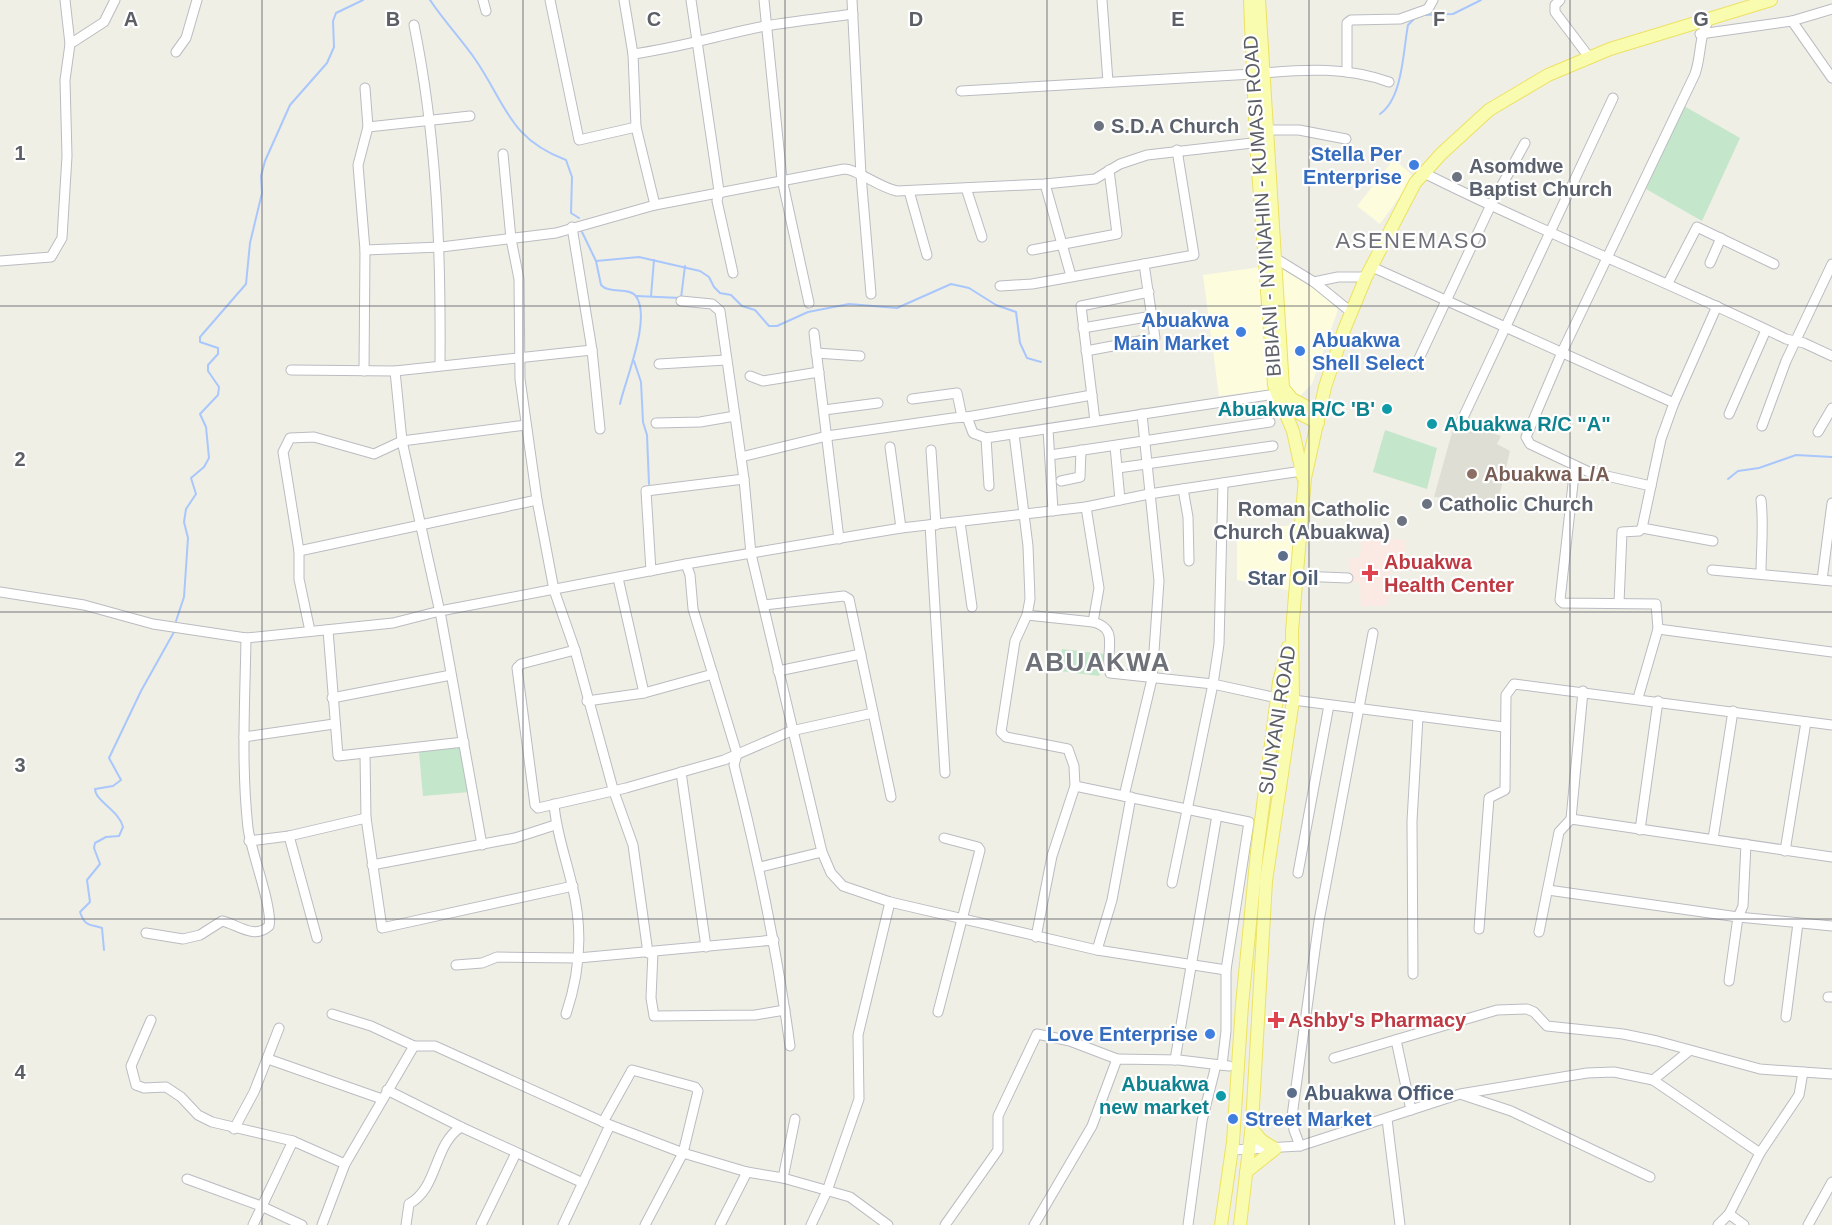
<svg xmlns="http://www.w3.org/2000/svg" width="1832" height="1225" font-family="Helvetica,sans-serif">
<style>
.commercial{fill:#fdfcdd}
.education{fill:#dfded4}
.medical{fill:#fbeae3}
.green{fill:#c4e6cb}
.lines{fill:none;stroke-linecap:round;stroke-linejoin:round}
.stream{stroke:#a9c7fc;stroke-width:2}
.minor-casing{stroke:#babcc1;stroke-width:11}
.major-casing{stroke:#ece262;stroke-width:14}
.minor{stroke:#fff;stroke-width:9}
.major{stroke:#f9fcae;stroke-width:12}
.grid{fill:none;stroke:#5d5f66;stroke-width:1.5;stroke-opacity:0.55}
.worship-dot{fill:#6b7280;stroke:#fff;stroke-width:2}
.shop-dot{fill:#3f7fe0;stroke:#fff;stroke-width:2}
.culture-dot{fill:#0f9aa8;stroke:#fff;stroke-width:2}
.education-dot{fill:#8d6e63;stroke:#fff;stroke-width:2}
.service-dot{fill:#5c6f8a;stroke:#fff;stroke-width:2}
.health-dot{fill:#e0444e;stroke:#fff;stroke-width:2}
.labels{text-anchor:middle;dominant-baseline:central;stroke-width:4.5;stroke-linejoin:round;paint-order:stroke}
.worship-label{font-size:20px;font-weight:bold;fill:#5b616d;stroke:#fff;text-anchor:start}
.shop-label{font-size:20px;font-weight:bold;fill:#366cbe;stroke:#fff;text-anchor:end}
.street-label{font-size:20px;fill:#5d5f66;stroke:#fff}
.culture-label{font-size:20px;font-weight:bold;fill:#0d838f;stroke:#fff;text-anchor:end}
.education-label{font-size:20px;font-weight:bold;fill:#785e54;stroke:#fff;text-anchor:start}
.health-label{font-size:20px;font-weight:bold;fill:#be3a42;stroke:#fff;text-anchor:start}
.service-label{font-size:20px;font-weight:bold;fill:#4e5e75;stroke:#fff}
.quarter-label{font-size:22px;letter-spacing:1.5px;fill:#6e7178;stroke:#fff}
.district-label{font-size:26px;font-weight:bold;letter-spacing:1.5px;fill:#6e7178;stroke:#fff}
.grid-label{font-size:20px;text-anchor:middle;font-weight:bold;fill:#5d5f66;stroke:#fff;stroke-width:4.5;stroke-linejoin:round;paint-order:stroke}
</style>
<rect width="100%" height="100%" fill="#efefe6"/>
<g class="commercial">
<polygon points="1394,159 1414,177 1380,224 1357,206"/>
<polygon points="1276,258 1341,301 1312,384 1301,395 1292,394 1288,389"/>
<polygon points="1268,266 1276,389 1219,396 1203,275"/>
<polygon points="1295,525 1292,591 1237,580 1237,530"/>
</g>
<polygon class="education" points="1472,426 1501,436 1497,444 1510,451 1498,501 1434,497 1453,429 1468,432"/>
<polygon class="medical" points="1362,537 1406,540 1404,564 1391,564 1388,606 1361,606 1360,583 1350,582 1349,558 1360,558"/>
<g class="green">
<polygon points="1684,106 1740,138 1702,221 1646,189"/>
<polygon points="1385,430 1437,448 1427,489 1373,472"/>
<polygon points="1062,649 1105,654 1099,676 1059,671"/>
<polygon points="462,744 470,792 423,796 419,752"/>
</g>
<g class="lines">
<g class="stream">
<path d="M430,0C444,21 461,39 475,59C506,104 509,139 566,160L572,177L571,213L579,218"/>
<polyline points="1422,15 1453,14 1481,0"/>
<path d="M1380,114C1403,98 1403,51 1408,25L1414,19"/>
<path d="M582,232L596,261L601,285C609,294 628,287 635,295C653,316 625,380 620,404"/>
<polyline points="596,261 639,257 700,271 709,277 714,287 720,293 731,295 742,306 755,310 769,326 777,326 808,312 849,304 897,308 951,284 969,288 996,305 1016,312 1020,343 1027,358 1041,362"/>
<polyline points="636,296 681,298 685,266"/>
<polyline points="651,296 654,260"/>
<polyline points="634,361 641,382 643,422 647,435 649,484"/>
<polyline points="1728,479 1738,471 1759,468 1796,455 1832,457"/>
<polyline points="176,621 184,597 188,538 184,522 186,509 196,494 191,478 204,467 209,458 206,427 200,414 218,395 219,387 208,371 208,365 218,354 218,348 200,342 200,337 246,284 250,243 262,193 261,176 265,161 290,105 327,63 334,47 333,21 336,13 363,0"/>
<path d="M104,950L102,928C90,924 85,927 80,912L90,902L87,880L100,864L94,848L95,843L106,837L119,836L123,827C119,810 95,801 95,789L113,786L121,780L109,758L141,691L174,632"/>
</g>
<g class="minor-casing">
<g id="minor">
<polyline points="483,0 486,11"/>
<polyline points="550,0 579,140 636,127"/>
<polyline points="624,0 633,54 636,127 655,205"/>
<polyline points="691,0 719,191 717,201 733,273"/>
<polyline points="764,0 782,179 809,303"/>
<polyline points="852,0 861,175 871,294"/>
<polyline points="1102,0 1108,82"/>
<polyline points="1560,0 1555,5 1555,12 1589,57"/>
<polyline points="1792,21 1832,78"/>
<path d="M414,25C437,138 441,250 440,365"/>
<polyline points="1700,34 1792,21 1832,9"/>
<polyline points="70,44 104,22 115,0"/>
<polyline points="176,52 186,38 197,0"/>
<path d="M633,54C678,48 720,35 765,26C794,21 824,18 853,14"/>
<polyline points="1347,72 1347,23 1351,20 1400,19 1428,9 1433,0"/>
<path d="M1264,73C1306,69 1348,67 1389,82"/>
<polyline points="961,91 1253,74"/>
<polyline points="368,127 470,116"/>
<polyline points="1266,130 1299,130 1346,139"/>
<polyline points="503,154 511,239 519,279 520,379 537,500 554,590 575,650 613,789 633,845 648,953"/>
<path d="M1424,173C1543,233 1667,281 1786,339L1804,343L1832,356"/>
<polyline points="1045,184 1071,276"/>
<polyline points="966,188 982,237"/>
<polyline points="909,191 927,255"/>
<polyline points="572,227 592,350 600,429"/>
<path d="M365,250L441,247L556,233L655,205L844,169C857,169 878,187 897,191L1045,184L1095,179L1120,164L1147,155L1261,142"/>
<polyline points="1032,250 1117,234 1109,170"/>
<polyline points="1275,258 1314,282 1351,312"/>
<polyline points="0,261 51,257 62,238 67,156 65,80 70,44 65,0"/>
<polyline points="1710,263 1721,238"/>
<polyline points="1372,267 1674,403"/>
<polyline points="1314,282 1338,277 1366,277"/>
<polyline points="1668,283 1697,227 1774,264"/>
<polyline points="1000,286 1032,284 1194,255 1177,150"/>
<polyline points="681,301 712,304 720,311 744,479 751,554 822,852 831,873 843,886 890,902 1097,950 1226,970"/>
<polyline points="1083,328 1152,316"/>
<polyline points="814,333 839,539"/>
<polyline points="1086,351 1155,338 1144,264"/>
<polyline points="816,353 860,356"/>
<polyline points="659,364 726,360"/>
<polyline points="1416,365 1490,207 1525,143"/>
<polyline points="291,370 395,371 592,350"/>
<polyline points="364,371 365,250 358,165 368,127 365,88"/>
<polyline points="395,371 402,441 441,617 482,845"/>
<polyline points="750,376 763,381 819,372"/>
<polyline points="912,399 957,393 962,417"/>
<polyline points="824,410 878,403"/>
<polyline points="1729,414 1766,330"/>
<polyline points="967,417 1092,395"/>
<polyline points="1095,421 1081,306 1149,292"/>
<polyline points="1461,422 1613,98"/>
<polyline points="656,423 700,422 735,416"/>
<polyline points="1762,426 1786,361 1832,264"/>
<polyline points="1048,429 1053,511"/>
<polyline points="1818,432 1832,408"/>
<polyline points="1014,434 1028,546 1030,599 1027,615 1015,641 1001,732 1006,737 1068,749 1074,766 1075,786 1052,856 1036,937"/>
<polyline points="986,438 989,486"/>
<polyline points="1115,446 1120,500"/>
<polyline points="890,447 901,528"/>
<polyline points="931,450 936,525"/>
<polyline points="1050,455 1270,422"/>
<polyline points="741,457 827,436 953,418 967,417 973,433 986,438 1275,394"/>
<polyline points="1575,466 1560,600 1563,603 1656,604 1658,629 1638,698"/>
<polyline points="1118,468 1273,446"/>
<polyline points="1061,481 1080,477 1081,450"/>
<path d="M1651,486L1589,472L1530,444L1526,437L1563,350L1695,74C1702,53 1698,39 1709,19"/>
<polyline points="1183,489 1188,517 1189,561"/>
<path d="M1761,500C1764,526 1761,549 1761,574"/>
<path d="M1086,507L1099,588L1093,622C1121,629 1104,652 1110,673L1213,684L1277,698"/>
<polyline points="960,522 972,607"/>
<polyline points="930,525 945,773"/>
<polyline points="1642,528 1713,541"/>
<polyline points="299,551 537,500"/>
<path d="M686,564L690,575L693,609L737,754L734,765C758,858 777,951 790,1046"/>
<polyline points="1712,570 1832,581"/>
<polyline points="651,571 646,491 744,479"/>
<polyline points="1298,576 1348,578"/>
<polyline points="618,578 644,693"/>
<polyline points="1822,580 1832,503"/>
<polyline points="0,592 84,605 153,624 246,638 393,623 440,611 686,564 901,528 1086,507 1149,494 1302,471"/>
<polyline points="1619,603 1622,532 1639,531 1642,528 1661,439 1674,403 1717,306"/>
<polyline points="764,605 844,596 849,599 891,797"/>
<polyline points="1027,615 1093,622"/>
<polyline points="1658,629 1832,652"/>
<polyline points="328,630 338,756 464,742"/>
<polyline points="310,631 299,579 299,551 283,452 290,438 314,437 374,454 402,441 526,425"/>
<polyline points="575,650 521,664 517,668 535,805 538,808 626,788 724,760 791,731 873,713"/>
<polyline points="778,671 861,654"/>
<polyline points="332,698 451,675"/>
<polyline points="1293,700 1504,727"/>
<polyline points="587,701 644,693 713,674"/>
<polyline points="244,737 334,724"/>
<polyline points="365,754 366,818 382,928 573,886"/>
<polyline points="681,772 706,947"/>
<polyline points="1075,786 1249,822 1226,970 1226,1031 1222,1065"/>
<polyline points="1124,796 1152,679 1159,581 1142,414"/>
<path d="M554,804C556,832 566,858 572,885C583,928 580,973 566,1014"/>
<polyline points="1571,819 1583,691"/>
<polyline points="1640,830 1658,701"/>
<polyline points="289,836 317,938"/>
<polyline points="1713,839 1733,711"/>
<polyline points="249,841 289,836 366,818"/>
<polyline points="1785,851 1806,722"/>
<polyline points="372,865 515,838 555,825"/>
<polyline points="760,867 822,852"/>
<polyline points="1298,873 1329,705"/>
<polyline points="1172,883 1213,684 1219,644 1223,483"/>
<polyline points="1548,890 1738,917 1832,926"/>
<polyline points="1479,929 1489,798 1505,790 1506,695 1514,684 1832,725"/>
<polyline points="1539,932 1559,832 1571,819 1832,857"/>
<path d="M146,933L183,939L200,935L222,921C237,924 254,940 269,926C273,908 251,852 248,828C241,765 245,701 246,638"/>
<polyline points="1097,950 1112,900 1131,797"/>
<polyline points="653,952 651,998 654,1016 755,1015 785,1010"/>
<polyline points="456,965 482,963 497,957 578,958 774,940"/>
<polyline points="1413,974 1412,821 1418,717"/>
<polyline points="1729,981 1738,917 1743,906 1746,844"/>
<polyline points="1828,997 1832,997"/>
<polyline points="938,1012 980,850 978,847 944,838"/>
<polyline points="332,1014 371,1026 414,1046 435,1046 610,1125 683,1153 747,1172 783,1178 850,1197 888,1225"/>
<polyline points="1786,1017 1798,923"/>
<polyline points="151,1020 131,1066 136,1085 144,1088 166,1087 181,1097 198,1115 212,1122 293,1141 345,1164"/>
<polyline points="1396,1040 1411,1110"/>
<polyline points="1334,1058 1497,1010 1527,1009 1534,1012 1547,1026 1623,1034 1657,1041 1760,1069 1832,1074"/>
<polyline points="268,1059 382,1099"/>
<polyline points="1175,1060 1217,815"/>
<polyline points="1653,1080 1689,1051"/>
<polyline points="387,1090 461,1127 583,1183"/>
<polyline points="1463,1095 1511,1111 1650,1177"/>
<polyline points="1387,1119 1400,1225"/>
<polyline points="603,1122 632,1070 695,1087 698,1091 683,1153 645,1225"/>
<polyline points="234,1129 254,1092 279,1028"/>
<polyline points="1300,1146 1294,1130 1292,1116 1319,921 1373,633"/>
<polyline points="1233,1150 1300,1146 1460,1094 1587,1073 1614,1072 1653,1080 1760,1153"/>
<polyline points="783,1178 795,1119"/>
<polyline points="187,1179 261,1206 302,1225"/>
<polyline points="253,1225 293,1141"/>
<polyline points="322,1225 345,1164 414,1046"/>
<path d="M406,1225L409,1204C439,1187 433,1145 461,1127"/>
<polyline points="481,1225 516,1153"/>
<polyline points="563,1225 610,1125"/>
<polyline points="720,1225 747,1172"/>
<polyline points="811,1225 827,1191 859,1099 858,1035 890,902"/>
<polyline points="945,1225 998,1150 998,1116 1037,1034 1070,1041 1117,1059"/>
<polyline points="1034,1225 1092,1126 1117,1059 1179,1060 1229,1066"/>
<polyline points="1188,1225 1202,1121 1216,1065"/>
<polyline points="1718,1225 1729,1214"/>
<polyline points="1744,1225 1729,1214 1760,1153 1799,1095 1803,1072"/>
<polyline points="1808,1225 1832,1182"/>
</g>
</g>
<g class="major-casing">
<g id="major">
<polyline points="1250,0 1256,142 1274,385 1281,404 1318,423"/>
<polyline points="1259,0 1283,388 1292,399 1320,414"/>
<polyline points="1282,405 1293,431 1303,477"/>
<polyline points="1246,1172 1275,1149 1261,1140 1252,1129"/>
<polyline points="1221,1225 1233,1142 1242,1005 1257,852 1279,682 1288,647"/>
<polyline points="1240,1225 1252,1124 1266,881 1293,700 1292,631 1305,478 1325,387 1344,330 1366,277 1415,183 1441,154 1489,110 1548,75 1610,49 1771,0"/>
</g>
</g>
<use href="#minor" class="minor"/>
<use href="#major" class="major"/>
</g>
<path class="grid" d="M262,0V1225M523,0V1225M785,0V1225M1047,0V1225M1309,0V1225M1570,0V1225M0,306H1832M0,612H1832M0,919H1832"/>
<g class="worship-dot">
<circle cx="1099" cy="126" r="6"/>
<circle cx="1457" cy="177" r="6"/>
<circle cx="1427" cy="504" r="6"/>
<circle cx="1402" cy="521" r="6"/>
</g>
<g class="shop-dot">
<circle cx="1414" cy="165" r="6"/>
<circle cx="1241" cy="332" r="6"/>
<circle cx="1300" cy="351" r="6"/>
<circle cx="1210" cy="1034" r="6"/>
<circle cx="1233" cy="1119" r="6"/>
</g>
<g class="culture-dot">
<circle cx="1387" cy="409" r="6"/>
<circle cx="1432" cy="424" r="6"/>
<circle cx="1221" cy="1096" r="6"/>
</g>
<circle class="education-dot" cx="1472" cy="474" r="6"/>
<g class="service-dot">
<circle cx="1283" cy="556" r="6"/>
<circle cx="1292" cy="1093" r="6"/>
</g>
<g class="health-dot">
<path d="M1367 564h6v6h6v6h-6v6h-6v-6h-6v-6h6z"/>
<path d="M1273 1011h6v6h6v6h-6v6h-6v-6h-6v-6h6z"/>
</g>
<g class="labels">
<g class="worship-label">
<text x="1111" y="126">S.D.A Church</text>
<text x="1469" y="166">Asomdwe<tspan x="1469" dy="23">Baptist Church</tspan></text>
<text x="1439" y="504">Catholic Church</text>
<text x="1390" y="509" text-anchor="end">Roman Catholic<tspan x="1390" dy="23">Church (Abuakwa)</tspan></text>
</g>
<g class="shop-label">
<text x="1402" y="154">Stella Per<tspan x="1402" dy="23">Enterprise</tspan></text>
<text x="1229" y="320">Abuakwa<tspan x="1229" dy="23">Main Market</tspan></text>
<text x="1312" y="340" text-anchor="start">Abuakwa<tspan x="1312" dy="23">Shell Select</tspan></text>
<text x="1198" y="1034">Love Enterprise</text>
<text x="1245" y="1119" text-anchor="start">Street Market</text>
</g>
<g class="street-label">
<text transform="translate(1262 206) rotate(-94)">BIBIANI - NYINAHIN - KUMASI ROAD</text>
<text transform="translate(1277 720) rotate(-81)">SUNYANI ROAD</text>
</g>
<g class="culture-label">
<text x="1375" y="409">Abuakwa R/C 'B'</text>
<text x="1444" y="424" text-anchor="start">Abuakwa R/C "A"</text>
<text x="1209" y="1084">Abuakwa<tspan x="1209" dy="23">new market</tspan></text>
</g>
<g class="education-label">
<text x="1484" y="474">Abuakwa L/A</text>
</g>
<g class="health-label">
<text x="1384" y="562">Abuakwa<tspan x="1384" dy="23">Health Center</tspan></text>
<text x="1288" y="1020">Ashby's Pharmacy</text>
</g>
<g class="service-label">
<text x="1283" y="578">Star Oil</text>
<text x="1304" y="1093" text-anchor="start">Abuakwa Office</text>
</g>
<g class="quarter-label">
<text x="1412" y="240">ASENEMASO</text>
</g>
<g class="district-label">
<text x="1098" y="662">ABUAKWA</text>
</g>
</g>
<g class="grid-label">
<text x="131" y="26">A</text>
<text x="393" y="26">B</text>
<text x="654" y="26">C</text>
<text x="916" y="26">D</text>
<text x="1178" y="26">E</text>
<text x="1439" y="26">F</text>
<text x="1701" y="26">G</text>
<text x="20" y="160">1</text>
<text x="20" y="466">2</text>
<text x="20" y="772">3</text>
<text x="20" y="1079">4</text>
</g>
</svg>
